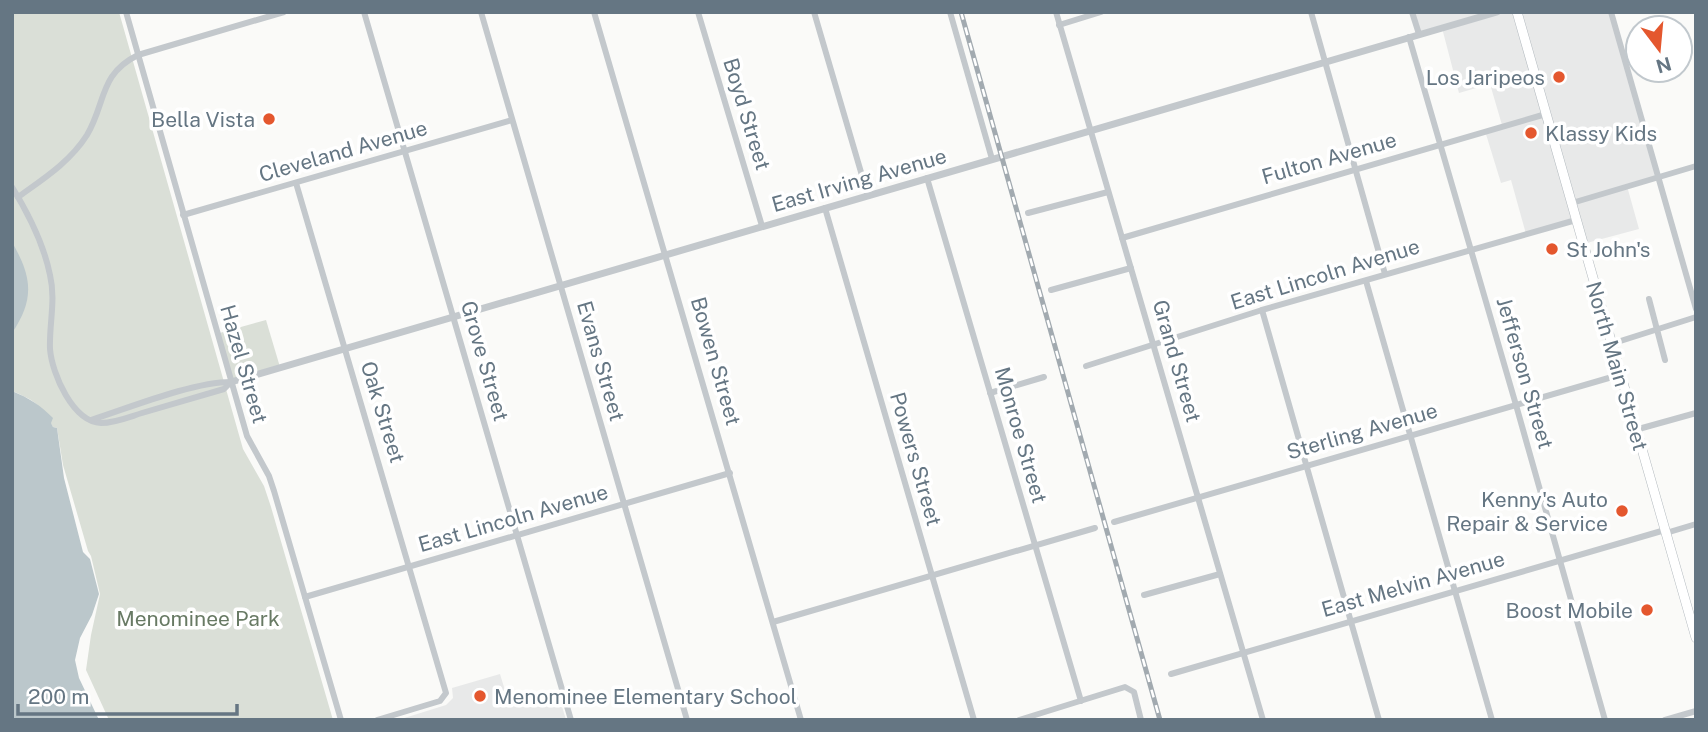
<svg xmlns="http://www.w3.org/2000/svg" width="1708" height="732" font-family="'Public Sans',sans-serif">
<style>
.built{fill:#e8e9e9}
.green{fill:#dadfd7}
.water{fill:#bbc7cb}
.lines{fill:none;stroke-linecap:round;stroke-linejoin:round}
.secondary-casing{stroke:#b3babf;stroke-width:10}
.minor{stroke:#c3c8cc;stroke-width:6}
.tertiary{stroke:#c3c8cc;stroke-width:7}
.secondary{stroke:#fff;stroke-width:9}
.rail-casing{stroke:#a2aab0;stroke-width:5}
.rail{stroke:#fff;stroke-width:2.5;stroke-dasharray:8;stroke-linecap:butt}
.poi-dot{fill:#e4572e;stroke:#fff;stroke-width:2.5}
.labels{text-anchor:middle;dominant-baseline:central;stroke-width:7;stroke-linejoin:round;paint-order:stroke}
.poi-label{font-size:21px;fill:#657683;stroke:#fff;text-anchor:end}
.street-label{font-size:21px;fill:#657683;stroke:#fff}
.park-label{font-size:21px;fill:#687a64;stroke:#fff}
</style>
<rect width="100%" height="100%" fill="#fafaf8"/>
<g class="built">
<polygon points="1412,12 1611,12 1658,177 1627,186 1639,229 1583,244 1576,220 1526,234 1511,180 1501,183 1485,131 1502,125 1490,84 1459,93 1442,28 1419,34"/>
<polygon points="500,674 510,707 558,693 566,720 398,720 446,705 453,698 452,688"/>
</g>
<g class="green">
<path d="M12,12H119L243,449L264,486L271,507L333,720H109L86,670L91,635L100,594L91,556L88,551L63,465L57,428L53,427C41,405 36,401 12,391Z"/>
<polygon points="266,320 280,367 231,382 216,334"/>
</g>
<g class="water">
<path d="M12,242C32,277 35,299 12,333Z"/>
<path d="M12,391C29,398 40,405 53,418L51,423L53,427L57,428L64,478L83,552L90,559L99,594L92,615L80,638L75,660L79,678L99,720H12Z"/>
</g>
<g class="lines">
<g class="secondary-casing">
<polyline id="secondary" points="1517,12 1696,638"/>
</g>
<g class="minor">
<polyline points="126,12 247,436 269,476 274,491 341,720"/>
<polyline points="364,12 571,720"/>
<polyline points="481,12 687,720"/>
<polyline points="594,12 801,720"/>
<polyline points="698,12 762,226"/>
<polyline points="814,12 868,196"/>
<polyline points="950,12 992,159"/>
<polyline points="1056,12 1263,720"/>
<polyline points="1311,12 1385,274"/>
<polyline points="1412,12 1419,34"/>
<polyline points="1611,12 1696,309"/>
<polyline points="1059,25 1101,12"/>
<polyline points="1409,37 1516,405 1605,720"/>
<polyline points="927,178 1081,701"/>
<polyline points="296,183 446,693 440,701 377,720"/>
<path d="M12,187C28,213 44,245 50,275C56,300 49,324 50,349C52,374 73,422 101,423C115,423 129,417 142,413C170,405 197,397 224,389L231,382"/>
<path d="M18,197C43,179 70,162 87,135C106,103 99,74 138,55L284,12"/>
<polyline points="1572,203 1696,166"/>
<polyline points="825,208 974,720"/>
<polyline points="1028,213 1108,192"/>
<polyline points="183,215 512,120"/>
<polyline points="1122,238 1546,114"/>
<polyline points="1366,281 1492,720"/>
<polyline points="1051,290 1131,268"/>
<polyline points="1649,299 1665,360"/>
<polyline points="1262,310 1379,720"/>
<polyline points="1611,344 1696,317"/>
<polyline points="1086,366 1262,310 1576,220"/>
<polyline points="990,393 1044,377"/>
<path d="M91,420C129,408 192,382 231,382"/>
<polyline points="1635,430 1696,413"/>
<polyline points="1114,522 1619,375"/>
<polyline points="1666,533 1696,524"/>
<polyline points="1144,595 1220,574"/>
<polyline points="305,597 730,473"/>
<polyline points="773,622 1095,528"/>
<polyline points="1171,674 1665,530"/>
<polyline points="1019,720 1125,687 1134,692 1141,720"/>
<polyline points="1665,720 1696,711"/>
</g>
<polyline class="tertiary" points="231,382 1497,12"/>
<use href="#secondary" class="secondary"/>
<g class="rail-casing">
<polyline id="rail" points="961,12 1160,720"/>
</g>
<use href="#rail" class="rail"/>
</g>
<g class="poi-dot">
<circle cx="1559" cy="77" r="7"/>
<circle cx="269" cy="119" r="7"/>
<circle cx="1531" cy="133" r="7"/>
<circle cx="1552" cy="249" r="7"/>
<circle cx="1622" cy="511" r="7"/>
<circle cx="1647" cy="610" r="7"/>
<circle cx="480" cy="696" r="7"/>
</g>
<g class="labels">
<g class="poi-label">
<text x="1545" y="77">Los Jaripeos</text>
<text x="255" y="119">Bella Vista</text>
<text x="1545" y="133" text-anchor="start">Klassy Kids</text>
<text x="1566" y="249" text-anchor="start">St John's</text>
<text x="1608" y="499">Kenny's Auto<tspan x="1608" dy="24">Repair &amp; Service</tspan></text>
<text x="1633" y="610">Boost Mobile</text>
<text x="494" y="696" text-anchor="start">Menominee Elementary School</text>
</g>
<g class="street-label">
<text transform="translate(747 114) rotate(73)">Boyd Street</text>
<text transform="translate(343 151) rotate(-16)">Cleveland Avenue</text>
<text transform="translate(1329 158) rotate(-16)">Fulton Avenue</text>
<text transform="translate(859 180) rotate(-16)">East Irving Avenue</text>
<text transform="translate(1325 274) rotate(-17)">East Lincoln Avenue</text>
<text transform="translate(485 361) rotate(74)">Grove Street</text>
<text transform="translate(601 361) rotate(74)">Evans Street</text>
<text transform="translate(716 361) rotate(74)">Bowen Street</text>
<text transform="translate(1177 361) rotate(74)">Grand Street</text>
<text transform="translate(244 364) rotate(74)">Hazel Street</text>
<text transform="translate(1617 366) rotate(74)">North Main Street</text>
<text transform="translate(1525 373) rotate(74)">Jefferson Street</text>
<text transform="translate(383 412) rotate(73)">Oak Street</text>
<text transform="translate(1362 431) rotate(-16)">Sterling Avenue</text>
<text transform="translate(1021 435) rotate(74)">Monroe Street</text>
<text transform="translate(916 459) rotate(74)">Powers Street</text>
<text transform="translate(513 518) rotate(-16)">East Lincoln Avenue</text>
<text transform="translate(1413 584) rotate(-16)">East Melvin Avenue</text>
</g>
<g class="park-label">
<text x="198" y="618">Menominee Park</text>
</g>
</g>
<rect width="1708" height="732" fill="none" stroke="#657683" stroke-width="28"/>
<g transform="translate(1659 49) rotate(164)"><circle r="33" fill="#ffffff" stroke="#c1c8cd" stroke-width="2"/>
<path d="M0-5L12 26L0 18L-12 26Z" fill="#e4572e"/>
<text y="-10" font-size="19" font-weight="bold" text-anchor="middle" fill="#657683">N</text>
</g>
<path d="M18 704v10h219v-10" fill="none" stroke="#657683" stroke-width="3.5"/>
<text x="28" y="704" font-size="21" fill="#657683" stroke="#ffffff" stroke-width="5" paint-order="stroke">200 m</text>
</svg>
